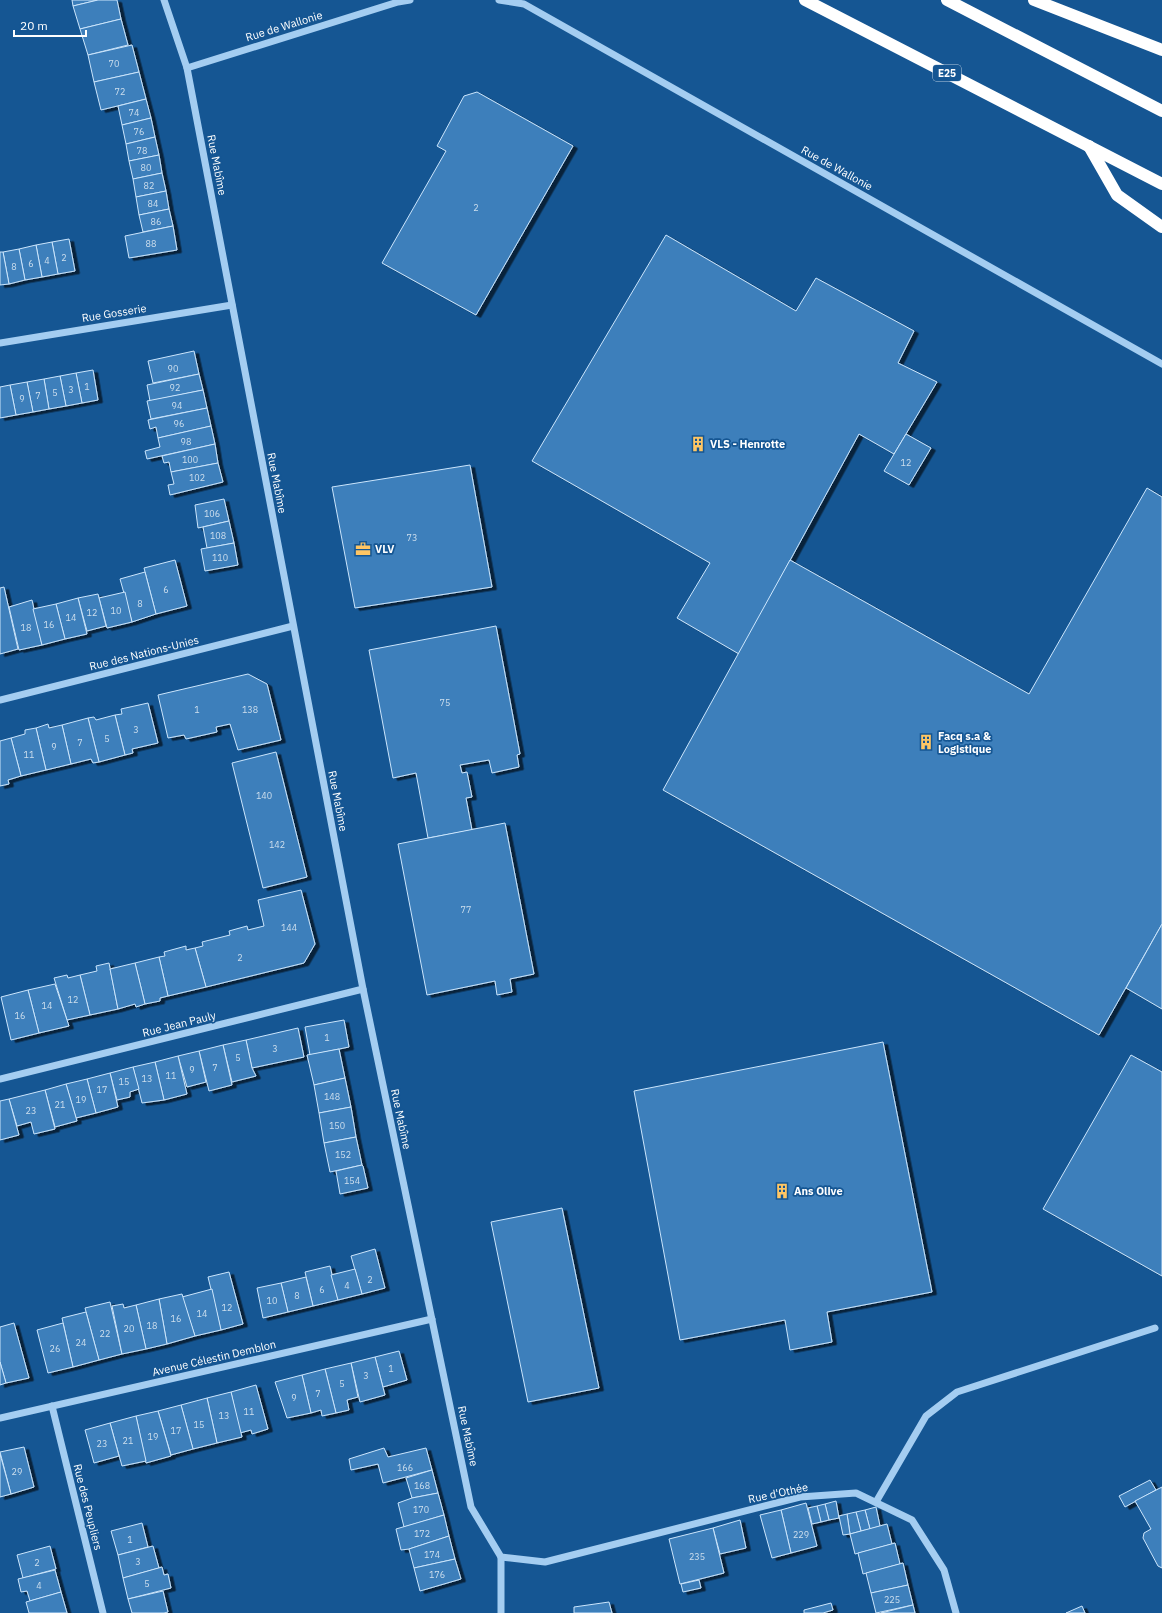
<svg xmlns="http://www.w3.org/2000/svg" width="1162" height="1613" font-family="'IBM Plex Sans',sans-serif">
<style>
.building{fill:#3d7fbb;stroke:#cbe5fc;filter:url(#shadow)}
.lines{fill:none;stroke-linecap:round;stroke-linejoin:round}
.minor{stroke:#a4cdf1;stroke-width:7}
.highway{stroke:#fff;stroke-width:12}
.labels{text-anchor:middle;dominant-baseline:central;stroke-width:3.5;stroke-linejoin:round;paint-order:stroke}
.number-label{font-size:9px;fill:#cedfee}
.shield{fill:#155693;stroke:#b9ccdf;stroke-width:1}
.shield-label{font-size:10px;font-weight:bold;fill:#fff}
.street-label{font-size:11px;fill:#fff;stroke:#155693}
.poi-label{font-size:11px;font-weight:bold;fill:#fff;stroke:#155693;text-anchor:start}
</style>
<defs>
<filter id="shadow"><feDropShadow dx="4.5" dy="2.5" stdDeviation="0" flood-color="#0009"/></filter>
</defs>
<rect width="100%" height="100%" fill="#155693"/>
<g class="building">
<polygon points="72,0 98,0 73,6"/>
<polygon points="98,0 117,0 121,19 80,29 73,6"/>
<polygon points="121,19 128,45 88,55 80,29"/>
<polygon points="132,45 139,72 94,82 88,55"/>
<polygon points="139,72 146,99 101,110 94,82"/>
<polygon points="477,92 573,146 476,315 382,263 446,151 437,146 464,96"/>
<polygon points="146,99 151,118 122,125 118,106"/>
<polygon points="151,118 155,137 126,144 122,125"/>
<polygon points="155,137 159,155 129,161 126,144"/>
<polygon points="159,155 162,173 133,179 129,161"/>
<polygon points="162,173 166,191 136,197 133,179"/>
<polygon points="166,191 169,209 139,215 136,197"/>
<polygon points="169,209 173,226 143,232 139,215"/>
<polygon points="173,226 177,250 129,258 125,236"/>
<polygon points="666,235 796,311 816,278 914,331 898,363 937,382 894,454 859,434 739,654 677,618 710,563 532,461"/>
<polygon points="69,239 75,271 58,274 52,242"/>
<polygon points="52,242 58,274 42,277 36,245"/>
<polygon points="36,245 42,277 25,280 19,249"/>
<polygon points="19,249 25,280 9,284 3,252"/>
<polygon points="0,252 3,252 9,284 0,285"/>
<polygon points="194,351 199,374 153,383 148,361"/>
<polygon points="93,370 98,400 82,403 76,373"/>
<polygon points="76,373 82,403 66,406 60,376"/>
<polygon points="199,374 203,390 150,401 147,385"/>
<polygon points="60,376 66,406 49,409 44,379"/>
<polygon points="44,379 49,409 33,412 27,382"/>
<polygon points="27,382 33,412 16,415 10,385"/>
<polygon points="10,385 16,415 0,418 0,387"/>
<polygon points="203,390 207,408 151,419 147,401"/>
<polygon points="207,408 211,426 158,438 156,427 150,429 148,420"/>
<polygon points="211,426 215,444 147,459 145,451 160,447 158,438"/>
<polygon points="906,434 931,448 909,485 884,471"/>
<polygon points="215,444 218,463 171,472 169,462 164,463 162,456"/>
<polygon points="218,463 223,482 170,495 168,485 174,484 171,472"/>
<polygon points="470,465 492,587 355,608 332,487"/>
<polygon points="1147,488 1162,497 1162,924 1099,1035 663,790 790,560 1029,694"/>
<polygon points="224,499 229,521 198,528 195,505"/>
<polygon points="229,521 234,543 207,548 203,527"/>
<polygon points="234,543 238,565 205,571 201,549"/>
<polygon points="175,560 187,606 156,614 144,568"/>
<polygon points="145,572 156,614 132,622 120,579"/>
<polygon points="4,587 18,649 0,654 0,588"/>
<polygon points="125,592 132,622 107,628 99,598"/>
<polygon points="98,594 106,626 87,631 78,598"/>
<polygon points="78,598 87,634 65,639 56,604"/>
<polygon points="32,600 42,645 19,650 9,607"/>
<polygon points="56,604 65,639 42,645 33,609"/>
<polygon points="496,626 520,754 517,755 519,767 492,773 489,760 460,765 462,773 467,772 472,797 466,798 472,830 428,838 416,773 393,778 369,650"/>
<polygon points="248,674 267,684 281,740 238,750 230,724 216,727 217,732 186,739 184,735 168,738 158,695"/>
<polygon points="148,703 158,743 132,749 133,753 125,755 115,715 122,714 121,709"/>
<polygon points="115,715 125,755 99,762 88,718 94,717 96,720"/>
<polygon points="88,718 99,762 93,763 91,759 71,764 62,725"/>
<polygon points="48,724 49,728 62,725 71,764 46,770 36,728"/>
<polygon points="36,728 46,770 21,776 11,738 25,734 25,730"/>
<polygon points="11,738 21,776 8,780 9,784 0,786 0,741"/>
<polygon points="276,752 307,877 263,888 232,763"/>
<polygon points="505,823 534,974 510,979 512,992 497,995 495,981 427,995 398,844"/>
<polygon points="301,890 315,944 304,963 206,987 195,948 203,946 202,942 230,935 229,931 247,926 248,930 264,926 258,900"/>
<polygon points="1162,924 1162,1009 1126,988"/>
<polygon points="186,946 186,950 195,948 206,987 168,996 159,957 165,956 164,952"/>
<polygon points="159,957 168,996 160,998 160,1001 145,1004 135,963"/>
<polygon points="109,963 118,1009 90,1015 80,975 97,971 96,966"/>
<polygon points="135,963 145,1004 136,1007 135,1004 118,1009 110,969"/>
<polygon points="67,975 68,978 80,975 90,1015 67,1020 54,978"/>
<polygon points="55,984 69,1026 39,1033 28,990"/>
<polygon points="28,990 39,1033 11,1040 1,997"/>
<polygon points="344,1020 349,1047 310,1055 305,1027"/>
<polygon points="298,1028 304,1057 252,1068 246,1040"/>
<polygon points="246,1040 252,1068 256,1076 232,1082 223,1045"/>
<polygon points="883,1042 932,1292 827,1312 832,1342 790,1350 785,1320 680,1340 634,1091"/>
<polygon points="223,1045 232,1085 209,1091 199,1051"/>
<polygon points="339,1049 345,1078 314,1085 307,1055"/>
<polygon points="199,1051 206,1082 187,1087 178,1056"/>
<polygon points="1131,1055 1162,1072 1162,1276 1043,1209"/>
<polygon points="178,1056 187,1094 164,1100 155,1062"/>
<polygon points="155,1062 164,1100 142,1103 133,1067"/>
<polygon points="133,1067 139,1089 130,1092 130,1097 117,1100 110,1073"/>
<polygon points="110,1073 118,1107 96,1113 87,1079"/>
<polygon points="345,1078 351,1107 319,1113 314,1085"/>
<polygon points="87,1079 96,1113 76,1118 66,1084"/>
<polygon points="66,1084 77,1121 55,1127 45,1090"/>
<polygon points="45,1090 55,1129 34,1134 31,1122 17,1126 9,1099"/>
<polygon points="9,1099 19,1135 0,1140 0,1101"/>
<polygon points="351,1107 356,1137 324,1143 319,1113"/>
<polygon points="356,1137 362,1165 330,1172 324,1143"/>
<polygon points="362,1165 363,1166 368,1188 340,1194 336,1171"/>
<polygon points="562,1208 599,1388 528,1402 491,1222"/>
<polygon points="375,1249 385,1288 362,1294 351,1256"/>
<polygon points="330,1266 338,1300 313,1306 305,1272"/>
<polygon points="355,1269 362,1294 338,1300 331,1275"/>
<polygon points="229,1272 243,1324 221,1330 208,1277"/>
<polygon points="306,1277 313,1306 288,1312 281,1283"/>
<polygon points="281,1283 288,1312 263,1318 257,1288"/>
<polygon points="212,1289 221,1330 195,1336 182,1297"/>
<polygon points="182,1294 195,1336 167,1344 159,1299"/>
<polygon points="159,1299 167,1344 146,1349 136,1305"/>
<polygon points="110,1302 122,1354 99,1360 85,1308"/>
<polygon points="123,1304 124,1308 136,1305 146,1349 122,1354 112,1306"/>
<polygon points="86,1312 99,1360 73,1367 62,1318"/>
<polygon points="14,1323 29,1378 6,1383 0,1362 0,1327"/>
<polygon points="63,1323 73,1367 48,1373 37,1330"/>
<polygon points="399,1351 407,1380 383,1387 375,1357"/>
<polygon points="375,1357 385,1395 360,1402 351,1363"/>
<polygon points="0,1362 6,1383 0,1385"/>
<polygon points="351,1363 358,1397 347,1400 349,1410 336,1413 325,1369"/>
<polygon points="325,1369 336,1413 322,1416 321,1410 311,1413 302,1375"/>
<polygon points="302,1375 311,1413 287,1418 275,1382"/>
<polygon points="256,1385 268,1429 252,1434 251,1430 240,1433 231,1392"/>
<polygon points="231,1392 242,1437 217,1443 207,1398"/>
<polygon points="207,1398 217,1443 193,1449 181,1405"/>
<polygon points="181,1405 193,1449 171,1455 158,1411"/>
<polygon points="158,1411 171,1456 146,1463 136,1416"/>
<polygon points="136,1416 146,1461 122,1466 110,1423"/>
<polygon points="110,1423 119,1456 94,1463 85,1430"/>
<polygon points="24,1447 34,1487 11,1494 0,1452"/>
<polygon points="384,1448 388,1457 426,1448 432,1470 383,1483 378,1464 351,1470 349,1459"/>
<polygon points="0,1454 11,1494 0,1497"/>
<polygon points="432,1470 438,1493 412,1498 406,1478"/>
<polygon points="1150,1480 1156,1490 1125,1507 1119,1496"/>
<polygon points="1162,1487 1162,1568 1158,1566 1143,1538 1144,1533 1151,1529 1135,1501"/>
<polygon points="438,1493 444,1515 404,1527 398,1503 412,1498"/>
<polygon points="836,1501 839,1518 829,1520 825,1504"/>
<polygon points="806,1503 817,1546 791,1553 781,1510"/>
<polygon points="825,1504 829,1520 821,1522 817,1506"/>
<polygon points="817,1506 821,1522 812,1524 808,1508"/>
<polygon points="876,1507 880,1526 870,1529 865,1510"/>
<polygon points="781,1510 791,1553 772,1558 760,1515"/>
<polygon points="865,1510 870,1529 861,1531 856,1512"/>
<polygon points="856,1512 861,1531 850,1534 847,1514"/>
<polygon points="847,1514 850,1534 843,1535 839,1516"/>
<polygon points="444,1515 449,1536 409,1549 401,1550 396,1529"/>
<polygon points="740,1520 746,1548 720,1554 713,1528"/>
<polygon points="142,1523 148,1547 118,1555 111,1531"/>
<polygon points="887,1524 892,1544 855,1554 850,1534"/>
<polygon points="713,1528 724,1573 680,1584 669,1539"/>
<polygon points="449,1536 455,1559 414,1568 409,1549"/>
<polygon points="895,1543 900,1564 863,1574 858,1553"/>
<polygon points="50,1546 56,1569 23,1578 17,1555"/>
<polygon points="153,1546 159,1568 123,1578 118,1555"/>
<polygon points="455,1559 461,1579 420,1591 414,1568"/>
<polygon points="903,1563 908,1585 871,1593 866,1573"/>
<polygon points="162,1567 164,1575 168,1574 171,1588 128,1599 123,1578"/>
<polygon points="55,1570 61,1592 30,1601 27,1591 21,1592 18,1579"/>
<polygon points="699,1580 701,1588 683,1592 681,1584"/>
<polygon points="908,1585 913,1605 876,1613 871,1593"/>
<polygon points="163,1591 168,1612 164,1613 132,1613 128,1599"/>
<polygon points="61,1592 67,1613 29,1613 26,1602"/>
<polygon points="609,1602 612,1613 574,1613 574,1607"/>
<polygon points="831,1603 833,1610 823,1613 804,1613 804,1610"/>
<polygon points="913,1605 915,1613 881,1613"/>
<polygon points="1082,1606 1085,1613 1066,1613"/>
</g>
<g class="lines">
<g class="minor">
<polyline points="164,0 187,68 363,989 471,1507 501,1557 545,1562 800,1497 856,1493 912,1520 944,1570 956,1613"/>
<polyline points="499,0 524,4 1162,364"/>
<polyline points="187,68 398,2 410,0"/>
<polyline points="0,343 232,305"/>
<polyline points="0,700 293,626"/>
<polyline points="0,1079 363,989"/>
<polyline points="52,1406 103,1613"/>
<polyline points="0,1418 432,1319"/>
<polyline points="876,1502 926,1416 957,1392 1155,1328"/>
<polyline points="501,1557 501,1613"/>
</g>
<g class="highway">
<polyline points="805,0 1162,184"/>
<polyline points="947,0 1162,111"/>
<polyline points="1034,0 1162,50"/>
<polyline points="1089,146 1117,195 1162,227"/>
</g>
</g>
<defs>
<g id="building-bare" transform="scale(1.2)"><path d="M-4-6H4V6H1V3H-1V6H-4ZM-2.5-4.3h1.7v1.8h-1.7ZM.8-4.3h1.7v1.8H.8ZM-2.5-1h1.7V.8h-1.7ZM.8-1h1.7V.8H.8Z" fill="#ffc664" stroke="#155693" stroke-width="2.5" paint-order="stroke"/></g>
<g id="office-bare" transform="scale(1.2)"><path d="M-6-3h4V-5.5h4V-3h4V5H-6ZM-1-4.5V-3h2v-1.5ZM-6 0V1H6V0Z" fill="#ffc664" stroke="#155693" stroke-width="2.5" paint-order="stroke"/></g>
</defs>
<g fill-rule="evenodd">
<use href="#building-bare" x="698" y="444"/>
<use href="#office-bare" x="363" y="549"/>
<use href="#building-bare" x="926" y="742"/>
<use href="#building-bare" x="782" y="1191"/>
</g>
<g class="labels">
<g class="number-label">
<text x="114" y="63">70</text>
<text x="120" y="91">72</text>
<text x="134" y="112">74</text>
<text x="139" y="131">76</text>
<text x="142" y="150">78</text>
<text x="146" y="167">80</text>
<text x="149" y="185">82</text>
<text x="153" y="203">84</text>
<text x="476" y="207">2</text>
<text x="156" y="221">86</text>
<text x="151" y="243">88</text>
<text x="64" y="257">2</text>
<text x="47" y="260">4</text>
<text x="31" y="263">6</text>
<text x="14" y="266">8</text>
<text x="173" y="368">90</text>
<text x="87" y="386">1</text>
<text x="175" y="387">92</text>
<text x="71" y="389">3</text>
<text x="55" y="392">5</text>
<text x="38" y="395">7</text>
<text x="22" y="398">9</text>
<text x="177" y="405">94</text>
<text x="179" y="423">96</text>
<text x="186" y="441">98</text>
<text x="190" y="459">100</text>
<text x="906" y="462">12</text>
<text x="197" y="477">102</text>
<text x="212" y="513">106</text>
<text x="218" y="535">108</text>
<text x="412" y="537">73</text>
<text x="220" y="557">110</text>
<text x="166" y="589">6</text>
<text x="140" y="603">8</text>
<text x="116" y="610">10</text>
<text x="92" y="612">12</text>
<text x="71" y="617">14</text>
<text x="49" y="624">16</text>
<text x="26" y="627">18</text>
<text x="445" y="702">75</text>
<text x="197" y="709">1</text>
<text x="250" y="709">138</text>
<text x="136" y="729">3</text>
<text x="107" y="738">5</text>
<text x="80" y="742">7</text>
<text x="54" y="746">9</text>
<text x="29" y="754">11</text>
<text x="264" y="795">140</text>
<text x="277" y="844">142</text>
<text x="466" y="909">77</text>
<text x="289" y="927">144</text>
<text x="240" y="957">2</text>
<text x="73" y="999">12</text>
<text x="47" y="1005">14</text>
<text x="20" y="1015">16</text>
<text x="327" y="1037">1</text>
<text x="275" y="1048">3</text>
<text x="238" y="1057">5</text>
<text x="215" y="1067">7</text>
<text x="192" y="1069">9</text>
<text x="171" y="1075">11</text>
<text x="147" y="1078">13</text>
<text x="124" y="1081">15</text>
<text x="102" y="1089">17</text>
<text x="332" y="1096">148</text>
<text x="81" y="1099">19</text>
<text x="60" y="1104">21</text>
<text x="31" y="1110">23</text>
<text x="337" y="1125">150</text>
<text x="343" y="1154">152</text>
<text x="352" y="1180">154</text>
<text x="370" y="1279">2</text>
<text x="347" y="1285">4</text>
<text x="322" y="1289">6</text>
<text x="297" y="1295">8</text>
<text x="272" y="1300">10</text>
<text x="227" y="1307">12</text>
<text x="202" y="1313">14</text>
<text x="176" y="1318">16</text>
<text x="152" y="1325">18</text>
<text x="129" y="1328">20</text>
<text x="105" y="1333">22</text>
<text x="81" y="1342">24</text>
<text x="55" y="1348">26</text>
<text x="391" y="1368">1</text>
<text x="366" y="1375">3</text>
<text x="342" y="1383">5</text>
<text x="318" y="1393">7</text>
<text x="294" y="1397">9</text>
<text x="249" y="1411">11</text>
<text x="224" y="1415">13</text>
<text x="199" y="1424">15</text>
<text x="176" y="1430">17</text>
<text x="153" y="1436">19</text>
<text x="128" y="1440">21</text>
<text x="102" y="1443">23</text>
<text x="405" y="1467">166</text>
<text x="17" y="1471">29</text>
<text x="422" y="1485">168</text>
<text x="421" y="1509">170</text>
<text x="422" y="1533">172</text>
<text x="801" y="1534">229</text>
<text x="130" y="1539">1</text>
<text x="432" y="1554">174</text>
<text x="697" y="1556">235</text>
<text x="138" y="1561">3</text>
<text x="37" y="1562">2</text>
<text x="437" y="1574">176</text>
<text x="147" y="1583">5</text>
<text x="39" y="1585">4</text>
<text x="892" y="1599">225</text>
</g>
<rect class="shield" x="933" y="65" width="28" height="16" rx="3"/>
<g class="shield-label">
<text x="947" y="73">E25</text>
</g>
<g class="street-label">
<text transform="translate(284 26) rotate(-17)">Rue de Wallonie</text>
<text transform="translate(217 165) rotate(79)">Rue Mabîme</text>
<text transform="translate(837 168) rotate(29)">Rue de Wallonie</text>
<text transform="translate(114 313) rotate(-9)">Rue Gosserie</text>
<text transform="translate(277 483) rotate(79)">Rue Mabîme</text>
<text transform="translate(144 653) rotate(-14)">Rue des Nations-Unies</text>
<text transform="translate(338 801) rotate(79)">Rue Mabîme</text>
<text transform="translate(179 1024) rotate(-14)">Rue Jean Pauly</text>
<text transform="translate(401 1119) rotate(78)">Rue Mabîme</text>
<text transform="translate(214 1358) rotate(-13)">Avenue Célestin Demblon</text>
<text transform="translate(468 1436) rotate(78)">Rue Mabîme</text>
<text transform="translate(778 1493) rotate(-12)">Rue d'Othée</text>
<text transform="translate(88 1507) rotate(76)">Rue des Peupliers</text>
</g>
<g class="poi-label">
<text x="710" y="444">VLS - Henrotte</text>
<text x="375" y="549">VLV</text>
<text x="938" y="736">Facq s.a &amp;<tspan x="938" dy="13">Logistique</tspan></text>
<text x="794" y="1191">Ans Olive</text>
</g>
</g>
<path d="M14 30v6h72v-6" fill="none" stroke="#ffffff" stroke-width="2"/>
<text x="20" y="30" font-size="12" fill="#ffffff" stroke="#155693" stroke-width="3" paint-order="stroke">20 m</text>
</svg>
